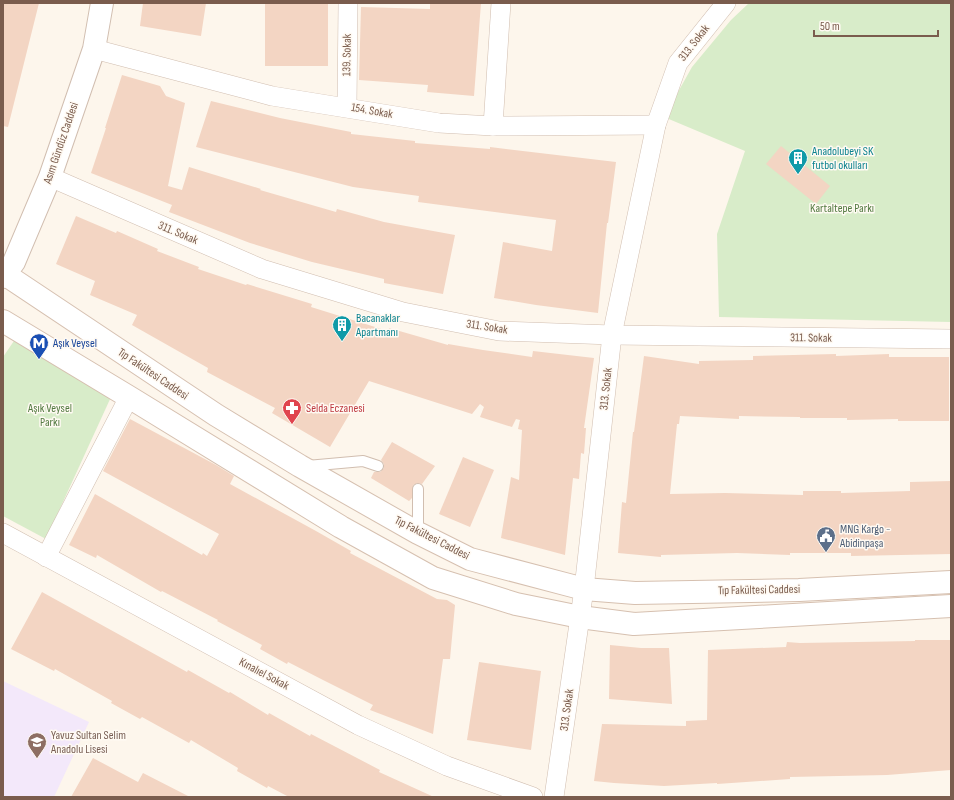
<svg xmlns="http://www.w3.org/2000/svg" width="954" height="800" font-family="'Sofia Sans Condensed',sans-serif">
<style>
.education{fill:#f3e8fa}
.green{fill:#d8ecc9}
.building{fill:#f3d5c3}
.lines{fill:none;stroke-linecap:round;stroke-linejoin:round}
.service-casing{stroke:#d1beb0;stroke-width:12}
.minor-casing{stroke:#d1beb0;stroke-width:20}
.tertiary-casing{stroke:#d1beb0;stroke-width:24}
.secondary-casing{stroke:#d6c0b0;stroke-width:24}
.service{stroke:#fff;stroke-width:10}
.minor{stroke:#fff;stroke-width:19}
.tertiary{stroke:#fff;stroke-width:22}
.secondary{stroke:#fff;stroke-width:22}
.labels{text-anchor:middle;dominant-baseline:central;stroke-width:3;stroke-linejoin:round;paint-order:stroke}
.street-label{font-size:12px;fill:#7a5c4d;stroke:#fffaf3}
.culture-label{font-size:12px;fill:#0d838f;stroke:#fffaf3;text-anchor:start}
.park-label{font-size:12px;fill:#537a41;stroke:#fffaf3}
.transit-label{font-size:12px;fill:#164399;stroke:#fffaf3;text-anchor:start}
.health-label{font-size:12px;fill:#be3a42;stroke:#fffaf3;text-anchor:start}
.service-label{font-size:12px;fill:#4e5e75;stroke:#fffaf3;text-anchor:start}
.education-label{font-size:12px;fill:#785e54;stroke:#fffaf3;text-anchor:start}
</style>
<rect width="100%" height="100%" fill="#fdf6ec"/>
<polygon class="education" points="3,681 89,722 54,797 3,797"/>
<g class="green">
<polygon points="749,3 951,3 951,322 719,317 717,234 745,151 664,117 692,67 731,20"/>
<polygon points="16,338 111,397 46,539 3,516 3,357"/>
</g>
<g class="building">
<polygon points="4,3 39,3 8,127 3,126 3,9"/>
<polygon points="143,3 206,3 201,36 140,26"/>
<rect x="265" y="3" width="63" height="63"/>
<polygon points="430,3 481,3 474,96 427,92 428,85 359,80 361,7 430,9"/>
<polygon points="122,75 160,86 166,96 185,103 168,186 182,190 189,167 261,189 260,190 336,212 337,209 384,222 455,235 443,294 384,283 384,279 312,262 250,243 169,212 172,205 91,173 106,128 105,128"/>
<polygon points="211,101 280,118 351,132 351,134 415,141 415,143 490,149 490,147 616,162 608,223 607,223 598,313 536,305 494,298 503,242 552,251 556,220 418,202 419,196 353,187 196,147"/>
<polygon points="781,146 830,186 816,204 766,164"/>
<polygon points="76,216 116,233 117,231 158,249 157,251 199,267 198,269 246,285 247,284 312,304 311,307 388,331 389,328 448,345 448,344 483,350 532,357 533,351 594,358 584,428 586,428 584,454 581,453 579,479 573,478 565,555 501,538 511,477 519,480 522,430 518,429 520,420 516,419 512,427 480,417 484,407 480,404 472,414 369,381 330,447 272,413 275,408 207,372 208,368 132,325 137,315 90,295 95,281 56,264"/>
<polygon points="836,354 836,356 889,354 889,357 949,357 949,421 898,421 898,419 847,420 847,418 800,418 800,417 739,416 739,419 680,416 679,424 677,424 670,494 725,493 803,495 803,491 841,491 841,493 910,491 910,482 951,481 951,554 851,556 851,553 790,553 790,555 737,553 661,555 661,557 618,553 622,502 626,503 633,432 634,432 644,356 699,364 699,361 753,360 753,356"/>
<polygon points="130,419 216,465 234,476 230,484 316,531 351,551 350,553 437,599 447,600 455,605 450,659 443,659 433,734 370,710 373,705 323,680 288,662 287,664 260,649 262,645 217,621 218,620 162,591 161,592 97,555 96,558 69,545 95,494 202,555 203,553 207,556 219,534 103,471"/>
<polygon points="392,442 435,466 422,484 418,483 413,485 412,498 409,501 371,478 374,472 380,472 384,468 384,464 381,460"/>
<polygon points="463,457 494,470 470,527 439,514"/>
<polygon points="42,592 187,672 188,670 229,693 230,692 268,715 269,713 310,736 311,734 380,770 379,772 434,797 289,797 268,786 267,788 237,771 238,768 191,740 189,743 142,717 140,719 111,703 112,701 55,669 54,671 11,649"/>
<polygon points="915,640 951,640 951,770 887,775 790,777 790,779 717,784 717,783 664,786 614,783 594,781 602,724 686,726 686,721 707,720 708,650 786,647 787,642 800,643 915,641"/>
<polygon points="610,645 641,648 669,648 672,704 609,699"/>
<polygon points="479,662 541,671 531,750 467,740"/>
<polygon points="93,758 138,782 143,773 190,797 71,797"/>
</g>
<g class="lines">
<g class="service-casing">
<g id="service">
<polyline points="307,466 363,461 378,466"/>
<polyline points="418,489 418,533"/>
</g>
</g>
<g class="minor-casing">
<g id="minor">
<polyline points="94,49 272,96 439,123 493,126 656,125"/>
<polyline points="347,107 348,3"/>
<polyline points="493,126 501,3"/>
<polyline points="50,177 262,269 403,312 499,331 612,335 951,339"/>
<polyline points="3,533 358,725 447,766 533,797"/>
<polyline points="46,557 129,397"/>
<polyline points="554,797 584,589 612,335 656,125 678,63 726,3"/>
</g>
</g>
<g class="tertiary-casing">
<polyline id="tertiary" points="3,277 14,262 50,177 94,49 102,3"/>
</g>
<g class="secondary-casing">
<g id="secondary">
<polyline points="3,273 216,415 300,466 418,533 470,559 584,589 635,593 799,590 951,582"/>
<polyline points="3,321 129,397 341,527 433,578 516,604 580,617 634,624 951,606"/>
</g>
</g>
<use href="#service" class="service"/>
<use href="#minor" class="minor"/>
<use href="#tertiary" class="tertiary"/>
<use href="#secondary" class="secondary"/>
</g>
<defs>
<g id="building-pin" transform="scale(1)"><path d="M0 17L-7.5 6A9.5 9.5 0 1 1 7.5 6Z" fill="#0f9aa8" stroke="#fffaf3"/><path d="M-4-6H4V6H1V3H-1V6H-4ZM-2.5-4.3h1.7v1.8h-1.7ZM.8-4.3h1.7v1.8H.8ZM-2.5-1h1.7V.8h-1.7ZM.8-1h1.7V.8H.8Z" fill="#fff"/></g>
<g id="metro-pin" transform="scale(1)"><path d="M0 17L-7.5 6A9.5 9.5 0 1 1 7.5 6Z" fill="#1a4fb4" stroke="#fffaf3"/><path d="M-5.5 5V-5H-3L0 0L3-5H5.5V5H3V-.5L0 4L-3-.5V5Z" fill="#fff"/></g>
<g id="pharmacy-pin" transform="scale(1)"><path d="M0 17L-7.5 6A9.5 9.5 0 1 1 7.5 6Z" fill="#e0444e" stroke="#fffaf3"/><path d="M-2-6h4v4h4v4h-4v4h-4v-4h-4v-4h4Z" fill="#fff"/></g>
<g id="civic-pin" transform="scale(1)"><path d="M0 17L-7.5 6A9.5 9.5 0 1 1 7.5 6Z" fill="#5c6f8a" stroke="#fffaf3"/><path d="M-.6-6.5H3V-4.5H.6V-3L4-1V1h2V6H-6V1h2V-1L-.6-3ZM-1.2 2.5V6h2.4V2.5Z" fill="#fff"/></g>
<g id="school-pin" transform="scale(1)"><path d="M0 17L-7.5 6A9.5 9.5 0 1 1 7.5 6Z" fill="#8d6e63" stroke="#fffaf3"/><path d="M0-5L7-2L0 1L-7-2ZM-4 1L0 2.5L4 1V4Q0 6-4 4Z" fill="#fff"/></g>
</defs>
<g fill-rule="evenodd">
<use href="#building-pin" x="798" y="158"/>
<use href="#building-pin" x="342" y="325"/>
<use href="#metro-pin" x="39" y="343"/>
<use href="#pharmacy-pin" x="292" y="408"/>
<use href="#civic-pin" x="826" y="536"/>
<use href="#school-pin" x="37" y="742"/>
</g>
<g class="labels">
<g class="street-label">
<text transform="translate(694 43) rotate(-52)">313. Sokak</text>
<text transform="translate(347 55) rotate(-89)">139. Sokak</text>
<text transform="translate(372 111) rotate(10)">154. Sokak</text>
<text transform="translate(61 143) rotate(-71)">Asım Gündüz Caddesi</text>
<text transform="translate(178 233) rotate(23)">311. Sokak</text>
<text transform="translate(487 327) rotate(9)">311. Sokak</text>
<text transform="translate(811 338) rotate(1)">311. Sokak</text>
<text transform="translate(153 374) rotate(34)">Tıp Fakültesi Caddesi</text>
<text transform="translate(606 389) rotate(-84)">313. Sokak</text>
<text transform="translate(432 538) rotate(27)">Tıp Fakültesi Caddesi</text>
<text transform="translate(759 590) rotate(-1)">Tıp Fakültesi Caddesi</text>
<text transform="translate(264 674) rotate(28)">Kınalıel Sokak</text>
<text transform="translate(567 710) rotate(-82)">313. Sokak</text>
</g>
<g class="culture-label">
<text x="812" y="151">Anadolubeyi SK<tspan x="812" dy="14">futbol okulları</tspan></text>
<text x="356" y="318">Bacanaklar<tspan x="356" dy="14">Apartmanı</tspan></text>
</g>
<g class="park-label">
<text x="842" y="208">Kartaltepe Parkı</text>
<text x="50" y="408">Aşık Veysel<tspan x="50" dy="14">Parkı</tspan></text>
</g>
<g class="transit-label">
<text x="53" y="343">Aşık Veysel</text>
</g>
<g class="health-label">
<text x="306" y="408">Selda Eczanesi</text>
</g>
<g class="service-label">
<text x="840" y="529">MNG Kargo -<tspan x="840" dy="14">Abidinpaşa</tspan></text>
</g>
<g class="education-label">
<text x="51" y="735">Yavuz Sultan Selim<tspan x="51" dy="14">Anadolu Lisesi</tspan></text>
</g>
</g>
<rect width="954" height="800" fill="none" stroke="#7a5c4d" stroke-width="8"/>
<path d="M814 30v6h124v-6" fill="none" stroke="#7a5c4d" stroke-width="2"/>
<text x="820" y="30" font-size="12" fill="#7a5c4d" stroke="#fffaf3" stroke-width="3" paint-order="stroke">50 m</text>
</svg>
